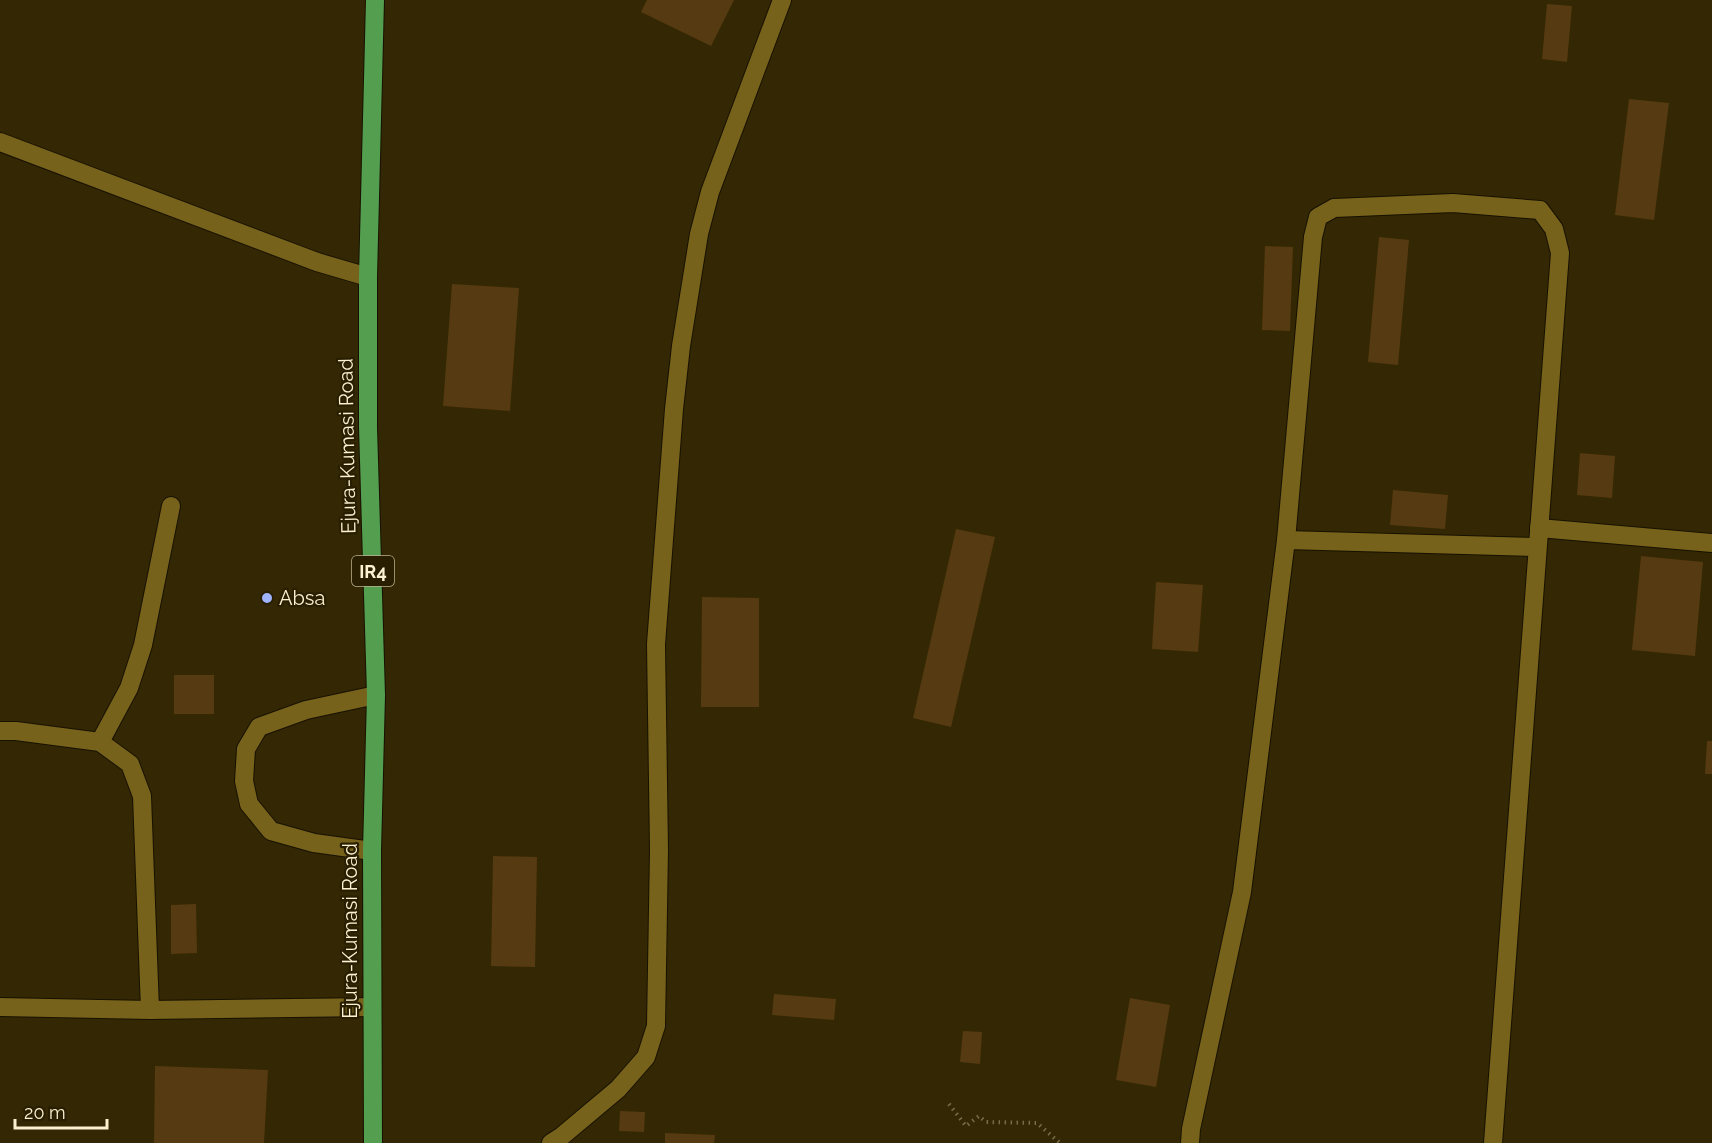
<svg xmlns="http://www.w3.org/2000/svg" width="1712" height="1143" font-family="Raleway,sans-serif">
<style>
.building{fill:#563a11}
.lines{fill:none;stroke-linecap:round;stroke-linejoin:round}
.lane-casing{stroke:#181100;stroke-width:20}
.street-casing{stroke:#181100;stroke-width:20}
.primary-casing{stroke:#181100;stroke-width:20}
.path{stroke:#786d49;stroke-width:4;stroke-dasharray:1.5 4.5;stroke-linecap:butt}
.lane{stroke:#76621a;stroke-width:18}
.street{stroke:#76621a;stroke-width:18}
.primary{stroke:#539e4f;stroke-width:18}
.poi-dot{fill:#a0b3fd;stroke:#291f00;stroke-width:2}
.labels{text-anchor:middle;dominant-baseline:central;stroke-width:4.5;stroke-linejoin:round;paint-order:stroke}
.shield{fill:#291f00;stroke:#bcb191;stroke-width:1.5}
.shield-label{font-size:18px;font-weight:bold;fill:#fbf0cf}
.street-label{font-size:20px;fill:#fbf0cf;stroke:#291f00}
.poi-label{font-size:20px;fill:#fbf0cf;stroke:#291f00;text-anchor:start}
</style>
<rect width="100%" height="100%" fill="#332803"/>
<g class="building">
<polygon points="647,0 734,0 711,46 641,12"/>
<polygon points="1547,4 1572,6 1567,62 1542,59"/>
<polygon points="1629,99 1669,103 1654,220 1615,215"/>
<polygon points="1379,237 1409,240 1398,365 1368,362"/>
<polygon points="1265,246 1293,247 1290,331 1262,330"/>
<polygon points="452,284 519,288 510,411 443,406"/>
<polygon points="1580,453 1615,456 1612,498 1577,495"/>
<polygon points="1393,490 1448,495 1445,529 1390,525"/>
<polygon points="956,529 995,537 951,727 913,718"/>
<polygon points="1641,556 1703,562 1695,656 1632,650"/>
<polygon points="1156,582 1203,585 1198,652 1152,649"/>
<polygon points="702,597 759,598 759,707 701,707"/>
<rect x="174" y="675" width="40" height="39"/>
<polygon points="1707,741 1712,741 1712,774 1705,774"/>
<polygon points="493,856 537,857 535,967 491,966"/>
<polygon points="196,904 197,953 171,954 171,905"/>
<polygon points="774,994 836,999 834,1020 772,1015"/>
<polygon points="1130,998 1170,1005 1156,1087 1116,1080"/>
<polygon points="963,1031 982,1032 980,1064 960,1062"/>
<polygon points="155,1066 268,1070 264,1143 154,1143"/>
<polygon points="620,1111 645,1112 644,1132 619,1131"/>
<polygon points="665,1133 715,1135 714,1143 665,1143"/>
</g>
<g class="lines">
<g class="lane-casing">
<polyline id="lane" points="372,851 314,843 271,831 249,804 244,781 246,749 259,727 306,710 376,695"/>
</g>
<g class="street-casing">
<g id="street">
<polyline points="0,142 317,262 368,277"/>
<polyline points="1539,528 1712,543"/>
<polyline points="1286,540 1537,547"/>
<polyline points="0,731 16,731 100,742 130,764 142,796 150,1010"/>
<polyline points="100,742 129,688 143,645 171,506"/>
<polyline points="0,1007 150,1010 372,1007"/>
<polyline points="551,1143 562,1136 618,1089 646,1057 656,1026 659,850 656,644 674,409 681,346 699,234 710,192 782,0"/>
<polyline points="1190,1143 1191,1129 1242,892 1286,540 1313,237 1318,217 1334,208 1453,203 1540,210 1554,229 1560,253 1493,1143"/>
</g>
</g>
<g class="primary-casing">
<polyline id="primary" points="373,1143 372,851 376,695 368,427 368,277 375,0"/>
</g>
<polyline class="path" points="949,1104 966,1126 979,1116 986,1122 1037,1123 1060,1143"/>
<use href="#lane" class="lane"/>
<use href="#street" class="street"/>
<use href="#primary" class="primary"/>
</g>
<circle class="poi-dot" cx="267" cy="598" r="6"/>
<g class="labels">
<rect class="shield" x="352" y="556" width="42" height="30" rx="4.5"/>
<g class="shield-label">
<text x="373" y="571">IR4</text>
</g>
<g class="street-label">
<text transform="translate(347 446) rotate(-91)">Ejura-Kumasi Road</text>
<text transform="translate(350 931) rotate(-90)">Ejura-Kumasi Road</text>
</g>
<g class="poi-label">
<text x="279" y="598">Absa</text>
</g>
</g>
<path d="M15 1119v9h92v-9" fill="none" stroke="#fbf0cf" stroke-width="3"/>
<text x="24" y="1119" font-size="18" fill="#fbf0cf" stroke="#291f00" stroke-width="4.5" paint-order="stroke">20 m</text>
</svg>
